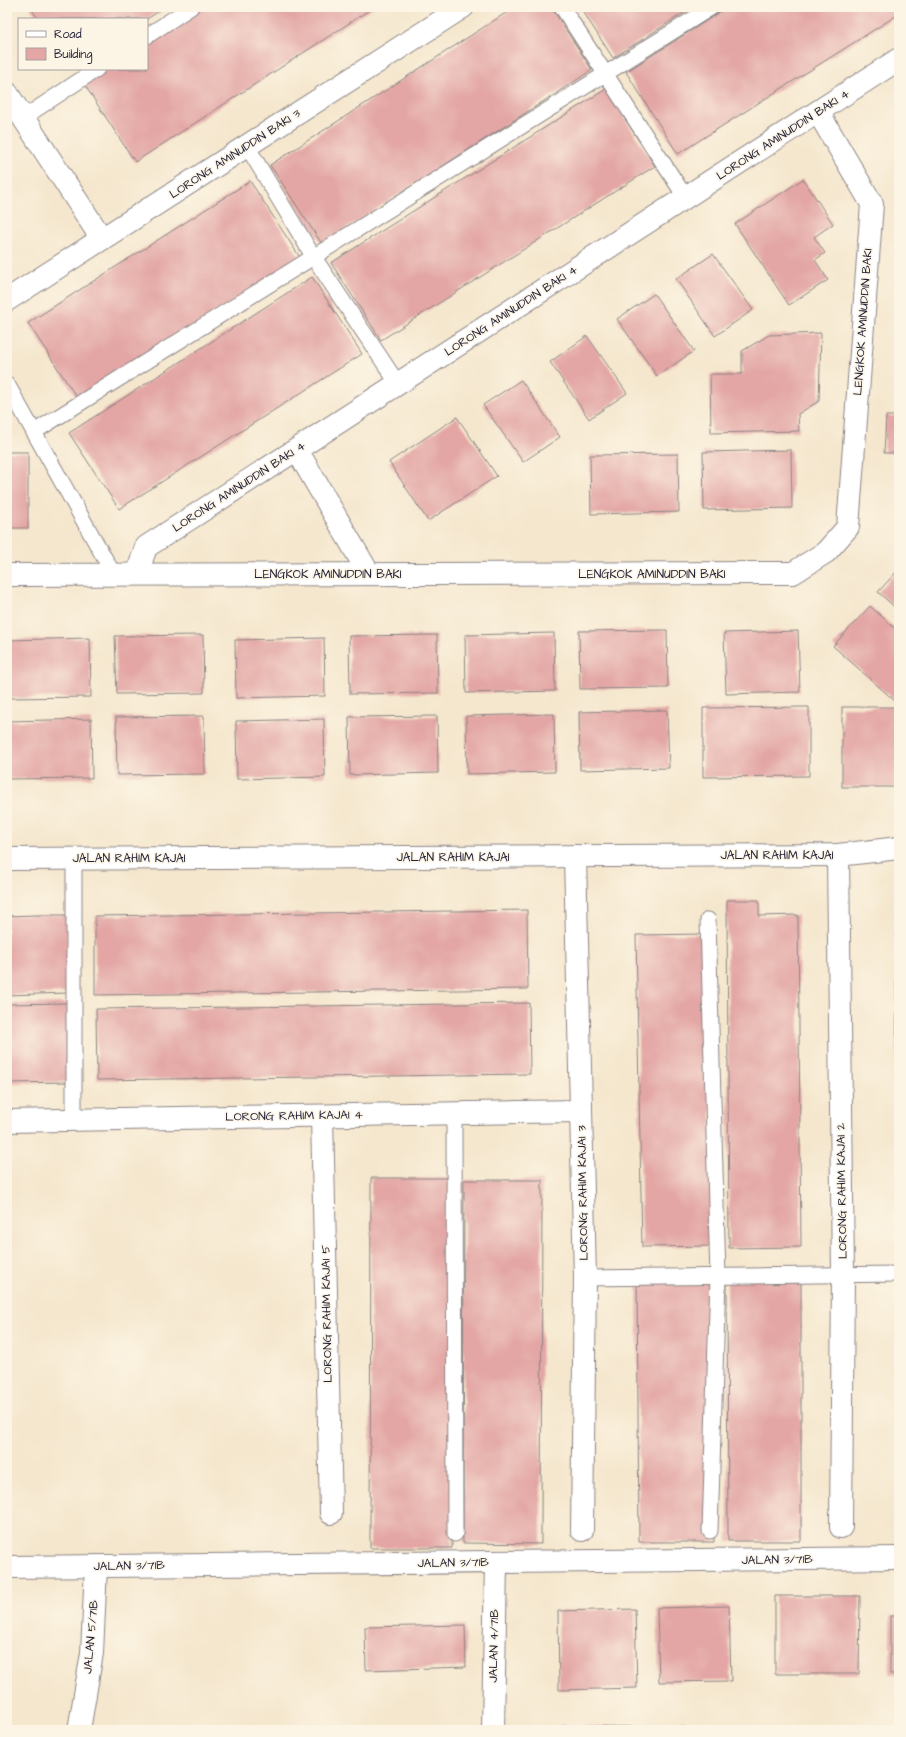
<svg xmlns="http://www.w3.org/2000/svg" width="906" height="1737" font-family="'Architects Daughter',sans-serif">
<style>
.building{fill:#e3a6a4}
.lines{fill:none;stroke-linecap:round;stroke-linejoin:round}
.lane-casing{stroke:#8c8484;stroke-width:17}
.street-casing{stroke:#8c8484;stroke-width:24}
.lane{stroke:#fff;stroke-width:15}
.street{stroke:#fff;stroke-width:22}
.labels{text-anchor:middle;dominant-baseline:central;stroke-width:3;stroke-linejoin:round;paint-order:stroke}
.street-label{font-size:12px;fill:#22223b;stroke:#fcf5e5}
</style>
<rect width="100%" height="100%" fill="#fcf5e5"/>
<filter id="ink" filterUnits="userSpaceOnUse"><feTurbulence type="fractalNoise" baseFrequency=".025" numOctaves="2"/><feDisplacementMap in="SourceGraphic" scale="8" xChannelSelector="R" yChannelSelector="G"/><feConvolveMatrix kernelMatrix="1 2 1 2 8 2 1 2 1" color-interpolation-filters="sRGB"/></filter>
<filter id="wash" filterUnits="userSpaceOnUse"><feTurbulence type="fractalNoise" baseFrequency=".012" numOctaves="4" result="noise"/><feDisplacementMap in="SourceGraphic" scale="16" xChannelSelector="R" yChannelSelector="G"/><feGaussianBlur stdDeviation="0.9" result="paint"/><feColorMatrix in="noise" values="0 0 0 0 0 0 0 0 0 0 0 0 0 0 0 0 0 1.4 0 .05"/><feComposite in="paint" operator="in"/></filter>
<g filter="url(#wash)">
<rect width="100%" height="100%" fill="#f5e7ce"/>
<g id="blocks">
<g class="building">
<polygon points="30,7 165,7 147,19 38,19"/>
<polygon points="203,7 374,7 135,162 84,84 107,69 147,69 147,43"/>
<polygon points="515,7 551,7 592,70 322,244 270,165"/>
<polygon points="580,7 693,7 613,58"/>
<polygon points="728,7 899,7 899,14 678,154 626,72"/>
<polygon points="606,89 655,166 381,340 331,263"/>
<polygon points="803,179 833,224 814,237 825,253 815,260 828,280 789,305 735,224"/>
<polygon points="250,181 301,259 79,401 28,323"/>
<polygon points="713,254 753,310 715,336 676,279"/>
<polygon points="312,277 362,354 119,509 69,433"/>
<polygon points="654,294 694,351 657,376 617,319"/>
<polygon points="821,333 819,401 798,414 799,431 711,433 710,374 742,374 742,351 769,335"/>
<polygon points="587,336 627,393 589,419 550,362"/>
<polygon points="521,380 560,437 523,462 483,405"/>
<polygon points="886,416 899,416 899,453 884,453"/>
<polygon points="457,417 497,476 428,521 389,462"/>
<polygon points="791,450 792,508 704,510 703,452"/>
<rect x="7" y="452" width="21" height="76"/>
<polygon points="678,454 679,512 591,514 590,455"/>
<polygon points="899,569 899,611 878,592"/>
<polygon points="870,606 899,632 899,697 895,701 833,646"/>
<polygon points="667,630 668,688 580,689 579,631"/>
<polygon points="798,631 800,692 726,694 724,633"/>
<polygon points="554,633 555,691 466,693 465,635"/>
<polygon points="203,635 204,693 117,694 115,636"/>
<polygon points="437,635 438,693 350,694 349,636"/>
<polygon points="90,638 91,697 7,698 7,640"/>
<polygon points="324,638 325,696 236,698 235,640"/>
<polygon points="809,707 809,776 703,777 703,708"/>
<rect x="842" y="707" width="57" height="80"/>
<polygon points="667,710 669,768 580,770 579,712"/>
<polygon points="554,714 555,772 467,774 466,716"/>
<polygon points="204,716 205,774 117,775 116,717"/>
<polygon points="437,716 438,773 350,775 349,717"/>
<polygon points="91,719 92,778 7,779 7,721"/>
<polygon points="324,719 325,777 237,779 236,721"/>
<polygon points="727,900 759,900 759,916 798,915 801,1247 729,1248"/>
<polygon points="527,910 528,989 95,995 95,916"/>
<polygon points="36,915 67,915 68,993 7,995 7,916"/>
<polygon points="707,934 714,1246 642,1247 636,935"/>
<polygon points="896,934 899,934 899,1111 898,1111 897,1091"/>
<polygon points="68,1003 69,1082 7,1083 7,1004"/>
<polygon points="529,1003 530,1074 97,1080 96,1009"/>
<polygon points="371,1178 453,1178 452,1548 370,1548"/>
<polygon points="464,1180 542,1180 541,1544 463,1543"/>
<polygon points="637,1273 712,1273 714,1542 639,1542"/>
<polygon points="727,1275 801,1275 801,1541 728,1541"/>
<polygon points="775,1596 860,1596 859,1674 775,1674"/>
<polygon points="729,1606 731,1681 659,1682 657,1608"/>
<polygon points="635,1609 637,1688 559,1690 558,1611"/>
<rect x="890" y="1616" width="9" height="58"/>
<polygon points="465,1625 466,1667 366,1670 365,1627"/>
<polygon points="561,1726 685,1727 685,1730 561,1730"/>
</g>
</g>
</g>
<g filter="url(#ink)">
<use href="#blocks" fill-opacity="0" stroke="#8c8484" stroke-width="1"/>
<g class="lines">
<g class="lane-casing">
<g id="lane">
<polyline points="562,7 686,198"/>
<polyline points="147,36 191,7"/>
<polyline points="23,118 97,69"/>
<polyline points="247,146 313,256 398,384"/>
<polyline points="7,384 114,575"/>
<polyline points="34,432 712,7"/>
<polyline points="74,858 74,1120"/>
<polyline points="708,920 718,1277 710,1531"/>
<polyline points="454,1113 455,1534"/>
<polyline points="585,1278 899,1274"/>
</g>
</g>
<g class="street-casing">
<g id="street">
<polyline points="7,93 102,239"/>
<polyline points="7,300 463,7"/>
<polyline points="297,450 369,574"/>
<polyline points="137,574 146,547 899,59"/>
<polyline points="7,575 793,573 826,552 848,527 872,204 818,112"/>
<polyline points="838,855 843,1274 841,1527"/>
<polyline points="575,856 585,1278 582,1530"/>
<polyline points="7,859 838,855 899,848"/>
<polyline points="322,1116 331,1513"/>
<polyline points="7,1121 581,1111"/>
<polyline points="7,1567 899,1558"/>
<polyline points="79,1730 92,1653 96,1567"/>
<polyline points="493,1730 496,1563"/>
</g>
</g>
<use href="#lane" class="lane"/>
<use href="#street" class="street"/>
</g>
</g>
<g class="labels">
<g class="street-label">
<text transform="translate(783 135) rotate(-33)">LORONG AMINUDDIN BAKI 4</text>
<text transform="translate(235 154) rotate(-33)">LORONG AMINUDDIN BAKI 3</text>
<text transform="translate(511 311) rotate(-33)">LORONG AMINUDDIN BAKI 4</text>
<text transform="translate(863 322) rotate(-86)">LENGKOK AMINUDDIN BAKI</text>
<text transform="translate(239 487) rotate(-33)">LORONG AMINUDDIN BAKI 4</text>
<text x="328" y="574">LENGKOK AMINUDDIN BAKI</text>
<text x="652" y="574">LENGKOK AMINUDDIN BAKI</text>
<text x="777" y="855">JALAN RAHIM KAJAI</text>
<text x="453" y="857">JALAN RAHIM KAJAI</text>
<text x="129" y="858">JALAN RAHIM KAJAI</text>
<text transform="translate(294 1116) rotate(-1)">LORONG RAHIM KAJAI 4</text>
<text transform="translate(842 1191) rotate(-91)">LORONG RAHIM KAJAI 2</text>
<text transform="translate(583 1193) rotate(-91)">LORONG RAHIM KAJAI 3</text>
<text transform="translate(327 1314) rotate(-91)">LORONG RAHIM KAJAI 5</text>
<text transform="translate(777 1560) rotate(-1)">JALAN 3/71B</text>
<text transform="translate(453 1563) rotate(-1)">JALAN 3/71B</text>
<text transform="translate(129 1566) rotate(-1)">JALAN 3/71B</text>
<text transform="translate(91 1637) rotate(-85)">JALAN 5/71B</text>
<text transform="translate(494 1646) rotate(-89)">JALAN 4/71B</text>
</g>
</g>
<rect width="906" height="1737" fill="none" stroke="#fcf5e5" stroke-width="24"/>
<rect x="18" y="18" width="130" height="52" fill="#fcf5e5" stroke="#a5a1a1"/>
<rect x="26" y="31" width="20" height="6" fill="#ffffff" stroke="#a5a1a1"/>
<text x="54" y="38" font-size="12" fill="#22223b">Road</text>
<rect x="26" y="48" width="20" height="12" fill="#e3a6a4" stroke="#a5a1a1"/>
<text x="54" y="58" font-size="12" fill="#22223b">Building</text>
</svg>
